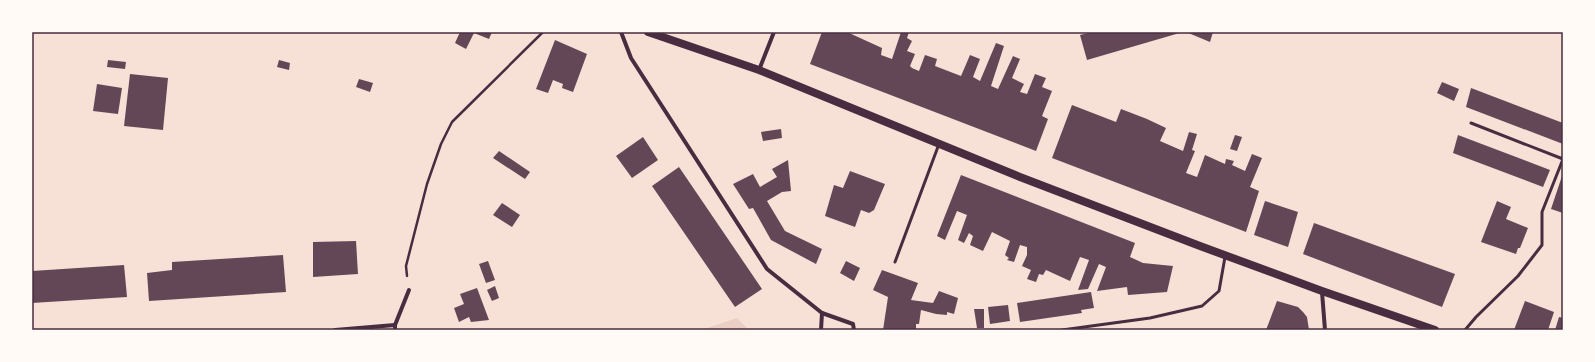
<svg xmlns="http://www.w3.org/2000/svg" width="1595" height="362" font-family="'IBM Plex Sans',sans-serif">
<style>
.green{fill:#ebcfc5}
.building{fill:#644757}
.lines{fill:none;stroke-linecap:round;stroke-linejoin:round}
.path{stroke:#4a2c40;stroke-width:2.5}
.service{stroke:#4a2c40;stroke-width:3}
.minor{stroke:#4a2c40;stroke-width:4}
.secondary{stroke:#4a2c40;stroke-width:8}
.neatline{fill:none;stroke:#4a2c40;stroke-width:1.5}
</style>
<rect width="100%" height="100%" fill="#f7e1d7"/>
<polygon class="green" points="737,318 749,330 701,330"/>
<g class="building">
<polygon points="460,32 492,32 489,39 474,33 466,49 455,43"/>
<polygon points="822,32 847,32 882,48 881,55 892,59 901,32 909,32 907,38 912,41 907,51 915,54 910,66 912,68 919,71 925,55 937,59 935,66 961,76 970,55 980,59 973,77 980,81 996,43 1004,46 991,86 998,89 1013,56 1020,59 1012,78 1024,84 1020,92 1027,94 1035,74 1046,78 1042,87 1052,91 1042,116 1048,119 1036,151 810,64"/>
<polygon points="1092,32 1183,32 1087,60 1080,35"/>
<polygon points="1186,32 1213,32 1210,42"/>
<polygon points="555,40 587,54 573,92 562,88 563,84 553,80 548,93 536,89"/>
<polygon points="108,60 126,62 125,69 107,67"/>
<polygon points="279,60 290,63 289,70 277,67"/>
<polygon points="130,74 168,78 163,130 124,126"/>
<polygon points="359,79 373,83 370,92 356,87"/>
<polygon points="1442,82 1459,89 1454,101 1437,93"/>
<polygon points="97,84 122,88 118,114 93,111"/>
<polygon points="1471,88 1563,123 1563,144 1466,107"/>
<polygon points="1072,105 1116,122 1121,109 1147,119 1166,128 1160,141 1183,151 1189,132 1197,134 1192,150 1195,151 1186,173 1197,177 1205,155 1225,164 1226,159 1234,161 1232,165 1245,171 1252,154 1262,158 1250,187 1259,191 1246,232 1052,158"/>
<polygon points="781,129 782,138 763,141 761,132"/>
<polygon points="1235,135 1242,137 1237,151 1230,149"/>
<polygon points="1458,135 1550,170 1543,187 1453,153"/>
<polygon points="643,137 658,160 632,178 616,156"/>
<polygon points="499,151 530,172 525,179 493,158"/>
<polygon points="788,160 791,191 782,192 767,201 785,231 822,249 816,264 771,240 753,208 749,209 733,184 753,174 760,187 777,177 772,169"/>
<polygon points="679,167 762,289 735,307 652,186"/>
<polygon points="850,171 885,184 874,210 869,213 861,210 855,227 825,216 834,185 843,188"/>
<polygon points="1563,173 1563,213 1551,209"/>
<polygon points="961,175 1135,243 1130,257 1143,263 1173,266 1167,292 1128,295 1127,287 1097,291 1106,267 1099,264 1088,289 1078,290 1089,260 1080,257 1070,281 1046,270 1043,275 1039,274 1036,282 1027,279 1031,270 1022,266 1027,255 1027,247 1020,245 1014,262 1007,260 1009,258 1005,255 1010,241 992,232 983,251 970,245 973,236 969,233 964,243 958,240 967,215 957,211 945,240 937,236"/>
<polygon points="1265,201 1298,212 1288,247 1254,235"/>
<polygon points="1497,201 1511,207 1506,219 1528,228 1520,248 1518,248 1516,254 1481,242"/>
<polygon points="502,203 520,215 512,227 493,215"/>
<polygon points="1314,223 1455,274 1442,307 1303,254"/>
<polygon points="356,241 358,274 313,277 313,242"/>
<polygon points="283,255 286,292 149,301 147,273 172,270 172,262"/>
<polygon points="488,261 495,280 486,283 479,264"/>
<polygon points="846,261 860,268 854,281 840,273"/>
<polygon points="124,265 127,297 32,303 32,271"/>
<polygon points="882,270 918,283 911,300 933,303 939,291 958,298 954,314 947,312 947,315 936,314 921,310 919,324 916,324 916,330 883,330 888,297 873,290"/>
<polygon points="495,286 499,298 492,301 487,290"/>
<polygon points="477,288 489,320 471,322 469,317 459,322 454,308 464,304 460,294"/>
<polygon points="1091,292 1094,308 1081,310 1082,313 1020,322 1017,303"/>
<polygon points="1277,301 1298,307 1303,312 1307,317 1309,330 1266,330"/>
<polygon points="1525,301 1554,312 1548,330 1514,330"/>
<polygon points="1008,305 1010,321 990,324 988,307"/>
<polygon points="974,309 984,309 984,328 977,328"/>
<polygon points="1559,317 1563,318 1563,330 1555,330"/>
</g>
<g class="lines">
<polyline class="path" points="407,276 406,266 427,184 441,144 452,122 543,32"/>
<g class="service">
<polyline points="895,262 939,144"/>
<polyline points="1062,330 1150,318 1202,306 1219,291 1225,257"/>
<polyline points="1465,330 1476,317 1518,276 1542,245 1542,212 1563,159 1471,123"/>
</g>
<g class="minor">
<polyline points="621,32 631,58 767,269 822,313 853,324 854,330"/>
<polyline points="759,70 774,32"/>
<polyline points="1322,292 1325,330"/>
<polyline points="335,330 395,325"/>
<polyline points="395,330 395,325 409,290"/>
<polyline points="821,330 822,313"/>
</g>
<polyline class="secondary" points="648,32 759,70 1020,177 1200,246 1322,291 1435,330"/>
</g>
<rect width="1595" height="362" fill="none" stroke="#fffaf5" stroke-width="66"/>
<rect x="33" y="33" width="1529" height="296" class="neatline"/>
</svg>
